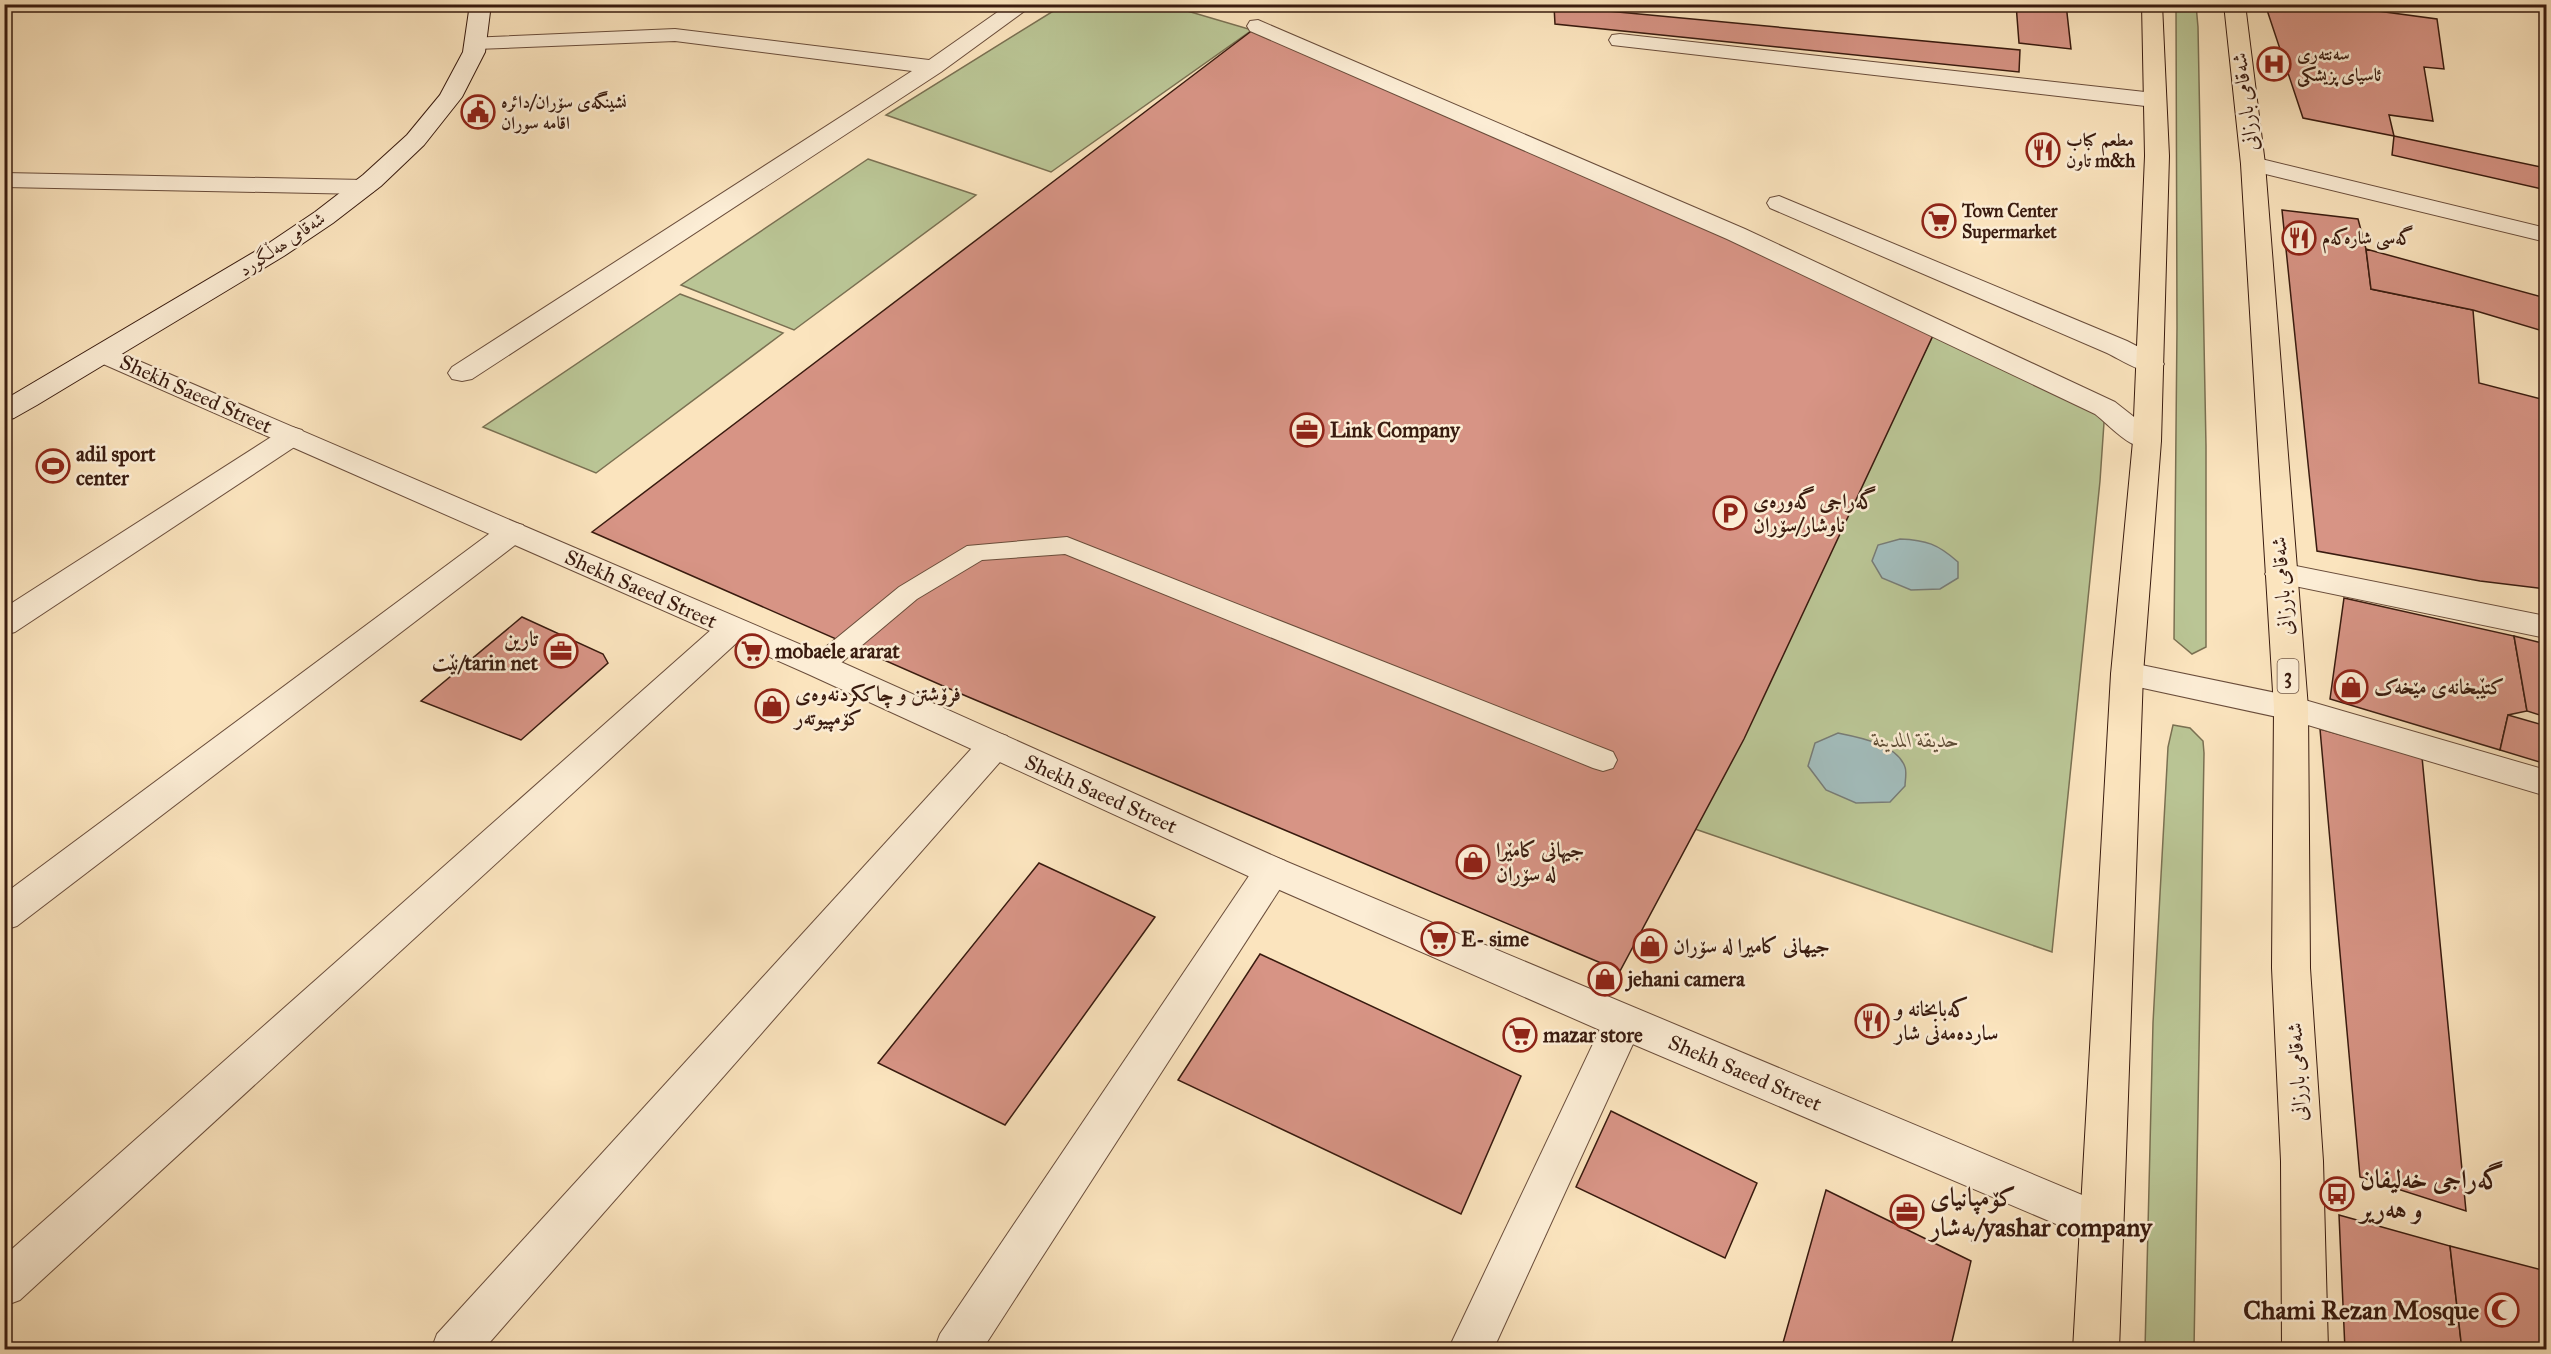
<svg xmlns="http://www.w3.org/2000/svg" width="2551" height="1354" font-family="'IM FELL Great Primer',Amiri,serif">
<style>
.green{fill:#bac595;stroke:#7a7052;stroke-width:1.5}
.water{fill:#a2bcbb;stroke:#787c76;stroke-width:1.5}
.building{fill:#d79485;stroke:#391b0f;stroke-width:1.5}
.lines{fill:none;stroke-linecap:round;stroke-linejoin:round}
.service-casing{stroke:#6a4d3b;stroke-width:2}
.minor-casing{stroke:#6a4d3b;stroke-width:2}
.tertiary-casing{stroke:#6a4d3b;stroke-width:2}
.secondary-casing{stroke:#391b0f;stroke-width:2}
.trunk-casing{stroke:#391b0f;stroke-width:2}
.service{fill:#fcedd5;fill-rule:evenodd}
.minor{fill:#fcedd5;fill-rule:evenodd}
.tertiary{fill:#fcedd5;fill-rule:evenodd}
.secondary{fill:#fcedd5;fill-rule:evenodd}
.trunk{fill:#fbe4be;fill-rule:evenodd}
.labels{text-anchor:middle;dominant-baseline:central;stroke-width:5;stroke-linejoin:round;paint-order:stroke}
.far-poi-label{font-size:18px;font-weight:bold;fill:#391b0f;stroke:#fcedd5;text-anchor:start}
.far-street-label{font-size:18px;fill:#391b0f;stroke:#fcedd5}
.shield{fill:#fcedd5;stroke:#745a4a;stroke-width:1.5}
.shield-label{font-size:20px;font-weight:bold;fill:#391b0f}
.street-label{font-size:21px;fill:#391b0f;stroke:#fcedd5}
.poi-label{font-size:21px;font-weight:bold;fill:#391b0f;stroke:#fcedd5;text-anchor:start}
.park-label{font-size:21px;font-style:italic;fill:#604e37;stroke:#fcedd5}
.near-poi-label{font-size:26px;font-weight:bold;fill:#391b0f;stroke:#fcedd5;text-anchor:start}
</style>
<rect width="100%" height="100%" fill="#fbe4be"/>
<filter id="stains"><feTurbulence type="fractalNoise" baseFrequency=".00333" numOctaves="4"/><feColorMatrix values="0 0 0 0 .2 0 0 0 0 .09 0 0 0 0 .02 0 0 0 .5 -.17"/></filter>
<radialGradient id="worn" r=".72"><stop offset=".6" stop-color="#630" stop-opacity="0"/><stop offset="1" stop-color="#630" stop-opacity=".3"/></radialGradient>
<g class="green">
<polygon points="1063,5 1167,5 1252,30 1051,172 886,115"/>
<polygon points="2196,5 2198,27 2206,446 2206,647 2192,654 2174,639 2177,327 2176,5"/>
<polygon points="868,159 976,195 794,330 681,285"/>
<polygon points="680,294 783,333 596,473 483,427"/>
<polygon points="1936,329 2105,408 2100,481 2052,952 1695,829"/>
<polygon points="2173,725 2190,728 2203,741 2204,753 2194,1349 2145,1350 2153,1023 2168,747"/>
</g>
<g class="water">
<path d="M1900,539C1926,540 1938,544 1958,562V578L1940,589L1911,590L1882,578L1872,561L1878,545Z"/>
<path d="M1838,733C1858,737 1897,744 1905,767C1907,772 1905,781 1905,786L1890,802L1856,803L1826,790L1808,766L1815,743Z"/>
</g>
<g class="building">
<polygon points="2016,4 2066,4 2071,49 2019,43"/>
<polygon points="2265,4 2325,4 2437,19 2444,69 2424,67 2433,121 2389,115 2394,136 2303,118"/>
<polygon points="1554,6 2020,50 2019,72 1555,24"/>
<polygon points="1258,26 1936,329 1744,739 1620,971 966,696 592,532"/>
<polygon points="2394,136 2546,168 2546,190 2392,155"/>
<polygon points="2282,210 2358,219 2366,249 2371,289 2473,310 2479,383 2545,400 2546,589 2480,581 2317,551"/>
<polygon points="2366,249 2546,298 2546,332 2473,310 2371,289"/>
<polygon points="2344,598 2514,636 2527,711 2508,715 2500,750 2330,699"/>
<polygon points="522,617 603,654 608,663 521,740 421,701"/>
<polygon points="2514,636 2546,644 2546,717 2527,711"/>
<polygon points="2508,715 2546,726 2546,764 2500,750"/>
<polygon points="2320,729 2422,757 2466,1211 2360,1177"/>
<polygon points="1039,863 1155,917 1005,1125 878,1063"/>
<polygon points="1260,954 1521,1076 1461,1214 1178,1080"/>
<polygon points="1611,1111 1757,1183 1725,1258 1576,1187"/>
<polygon points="1826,1190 1971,1261 1950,1350 1781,1350"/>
<polygon points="2339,1215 2450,1246 2462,1350 2345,1350"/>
<polygon points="2450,1246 2546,1271 2546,1350 2462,1350"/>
</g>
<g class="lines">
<g class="service-casing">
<polygon id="service" points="1067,537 1613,752 1617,760 1613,768 1603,771 1593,768 1065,554 982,560 917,599 829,673 820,676 811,673 807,666 811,659 899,587 967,546"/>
</g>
<g class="minor-casing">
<g id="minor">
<polygon points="1009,4 1034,4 941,72 472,379 462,381 452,379 448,373 452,367 912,71 675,41 476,49 468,48 465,43 468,38 675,29 929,60"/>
<path d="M1258,20L1745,229L2115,402L2157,435L2161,441L2157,447C2133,454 2113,428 2095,414L1727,239L1250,31L1247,26L1250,21Z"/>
<polygon points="1620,34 2154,93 2162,95 2165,100 2162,105 2154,107 1612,45 1609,40 1612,35"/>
<polygon points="4,173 364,180 373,182 376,187 373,192 364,194 4,187"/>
<path d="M1779,196L2127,341L2160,358L2164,364L2160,370C2141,375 2124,361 2107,353L1770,208L1767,203L1770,198Z"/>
<polygon points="292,427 302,430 306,436 302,442 15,632 4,635 4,608 282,430"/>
<polygon points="512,522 523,525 527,532 523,539 17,926 4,930 4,894 501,525"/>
<polygon points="2281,563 2546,616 2546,638 2270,581 2265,574 2270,567"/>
<polygon points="732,618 743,621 748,629 743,637 20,1300 4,1306 4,1256 721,621"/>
<polygon points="2127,662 2291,696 2546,770 2546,796 2291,720 2115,682 2111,674 2115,666"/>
<polygon points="995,732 1007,736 1012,745 1007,754 483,1350 431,1350 437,1334 983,736"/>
<polygon points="1272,856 1285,861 1290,871 1285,881 982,1350 934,1350 940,1334 1259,861"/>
<polygon points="1623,1005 1637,1010 1643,1022 1493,1350 1448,1350 1609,1010"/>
</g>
</g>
<g class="tertiary-casing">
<g id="tertiary">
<polygon points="2253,157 2546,228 2546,242 2245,169 2241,164 2245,159"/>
<polygon points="104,346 832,658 1285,861 2118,1210 2124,1224 2118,1238 2103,1244 1609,1034 1259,881 808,674 94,360 90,354 94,348"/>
</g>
</g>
<g class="secondary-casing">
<polygon id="secondary" points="470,4 491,4 485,52 462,97 424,145 381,186 333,223 284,256 37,405 14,418 4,421 4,400 266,245 315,212 363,175 407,135 440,95 463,52"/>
</g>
<g class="trunk-casing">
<g id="trunk">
<polygon points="2142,4 2162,4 2169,156 2161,441 2143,674 2119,1350 2073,1350 2111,674 2133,441 2145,156"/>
<polygon points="2224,4 2245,4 2265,164 2308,708 2310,968 2323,1161 2328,1350 2282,1350 2281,1161 2272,968 2274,708 2241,164"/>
</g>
</g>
<use href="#service" class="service"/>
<use href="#minor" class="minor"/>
<use href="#tertiary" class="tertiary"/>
<use href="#secondary" class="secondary"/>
<use href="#trunk" class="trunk"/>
</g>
<defs>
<g id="hospital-ring" transform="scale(1.725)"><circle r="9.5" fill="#fcedd5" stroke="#8f2418" stroke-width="1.5"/><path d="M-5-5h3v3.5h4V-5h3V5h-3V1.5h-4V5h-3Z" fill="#8f2418"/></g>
<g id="civic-ring" transform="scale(1.725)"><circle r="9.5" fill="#fcedd5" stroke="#8f2418" stroke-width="1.5"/><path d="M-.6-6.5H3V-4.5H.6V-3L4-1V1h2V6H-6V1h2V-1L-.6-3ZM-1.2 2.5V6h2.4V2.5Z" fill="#8f2418"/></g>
<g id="restaurant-ring" transform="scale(1.725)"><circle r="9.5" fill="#fcedd5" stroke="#8f2418" stroke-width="1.5"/><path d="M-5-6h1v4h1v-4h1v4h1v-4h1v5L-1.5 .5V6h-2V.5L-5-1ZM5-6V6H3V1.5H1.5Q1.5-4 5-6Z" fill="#8f2418"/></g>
<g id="supermarket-ring" transform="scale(1.725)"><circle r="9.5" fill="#fcedd5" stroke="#8f2418" stroke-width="1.5"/><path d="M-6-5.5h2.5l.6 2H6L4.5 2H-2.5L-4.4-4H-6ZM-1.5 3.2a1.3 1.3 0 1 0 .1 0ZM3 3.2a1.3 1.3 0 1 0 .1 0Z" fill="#8f2418"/></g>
<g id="office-ring" transform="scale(1.725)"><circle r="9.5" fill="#fcedd5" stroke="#8f2418" stroke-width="1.5"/><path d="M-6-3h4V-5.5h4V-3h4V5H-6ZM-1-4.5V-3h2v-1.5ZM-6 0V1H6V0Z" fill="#8f2418"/></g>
<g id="stadium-ring" transform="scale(1.725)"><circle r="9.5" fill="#fcedd5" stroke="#8f2418" stroke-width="1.5"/><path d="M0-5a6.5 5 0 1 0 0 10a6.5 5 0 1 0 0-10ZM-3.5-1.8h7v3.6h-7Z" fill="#8f2418"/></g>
<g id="parking-ring" transform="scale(1.725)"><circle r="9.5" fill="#fcedd5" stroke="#8f2418" stroke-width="1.5"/><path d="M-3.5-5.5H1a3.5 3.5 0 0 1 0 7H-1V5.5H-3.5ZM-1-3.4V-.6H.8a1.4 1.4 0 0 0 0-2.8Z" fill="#8f2418"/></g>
<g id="shop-ring" transform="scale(1.725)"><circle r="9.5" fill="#fcedd5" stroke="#8f2418" stroke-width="1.5"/><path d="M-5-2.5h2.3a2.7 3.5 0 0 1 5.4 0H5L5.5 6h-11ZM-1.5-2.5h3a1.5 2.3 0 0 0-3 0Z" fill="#8f2418"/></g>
<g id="bus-ring" transform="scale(1.725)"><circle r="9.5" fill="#fcedd5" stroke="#8f2418" stroke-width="1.5"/><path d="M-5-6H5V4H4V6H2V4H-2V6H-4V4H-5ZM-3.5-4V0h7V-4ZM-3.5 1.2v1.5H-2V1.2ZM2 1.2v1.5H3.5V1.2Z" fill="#8f2418"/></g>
<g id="mosque-ring" transform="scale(1.725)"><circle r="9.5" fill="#fcedd5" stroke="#8f2418" stroke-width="1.5"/><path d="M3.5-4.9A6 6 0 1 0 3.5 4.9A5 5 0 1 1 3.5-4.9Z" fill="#8f2418"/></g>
</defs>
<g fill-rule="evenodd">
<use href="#hospital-ring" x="2274" y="64"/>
<use href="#civic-ring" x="478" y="112"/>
<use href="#restaurant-ring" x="2043" y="150"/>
<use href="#supermarket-ring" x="1939" y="221"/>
<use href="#restaurant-ring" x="2299" y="238"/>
<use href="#office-ring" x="1307" y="430"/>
<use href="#stadium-ring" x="53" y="466"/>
<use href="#parking-ring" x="1730" y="513"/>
<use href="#office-ring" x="561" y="651"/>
<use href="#supermarket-ring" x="752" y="651"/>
<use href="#shop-ring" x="2351" y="687"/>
<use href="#shop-ring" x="772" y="706"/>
<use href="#shop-ring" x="1473" y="862"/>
<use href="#supermarket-ring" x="1438" y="939"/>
<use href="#shop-ring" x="1650" y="946"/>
<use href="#shop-ring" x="1605" y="979"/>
<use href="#restaurant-ring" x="1872" y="1021"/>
<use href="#supermarket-ring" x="1520" y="1035"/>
<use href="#bus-ring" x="2337" y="1194"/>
<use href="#office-ring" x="1907" y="1212"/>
<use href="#mosque-ring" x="2502" y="1310"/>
</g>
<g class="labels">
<g class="far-poi-label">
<text x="2297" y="54">سەنتەری<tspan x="2297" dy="21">ئاسیای پزیشکی</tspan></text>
<text x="501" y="102">نشینگەی سۆران/دائرە<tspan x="501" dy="21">اقامە سوران</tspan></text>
<text x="2066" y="140">مطعم كباب<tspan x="2066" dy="21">تاون m&amp;h</tspan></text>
<text x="1962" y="211">Town Center<tspan x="1962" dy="21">Supermarket</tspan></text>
<text x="2322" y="238">گەسی شارەکەم</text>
</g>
<g class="far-street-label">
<text transform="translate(282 244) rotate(-34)">شەقامی ھەڵگورد</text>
</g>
<rect class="shield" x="2277.5" y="659" width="21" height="34" rx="4.5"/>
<g class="shield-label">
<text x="2288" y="676">3</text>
</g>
<g class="street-label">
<text transform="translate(2245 102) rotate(-97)">شەقامی بارزانی</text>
<text transform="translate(196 394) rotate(24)">Shekh Saeed Street</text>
<text transform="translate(2282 586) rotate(-94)">شەقامی بارزانی</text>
<text transform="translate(641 589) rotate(24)">Shekh Saeed Street</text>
<text transform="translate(1101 794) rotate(24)">Shekh Saeed Street</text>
<text transform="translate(2297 1072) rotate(-93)">شەقامی بارزانی</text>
<text transform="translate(1745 1073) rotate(23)">Shekh Saeed Street</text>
</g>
<g class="poi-label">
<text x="1330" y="430">Link Company</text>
<text x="76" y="454">adil sport<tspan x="76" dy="24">center</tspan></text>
<text x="1753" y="501">گەراجی گەورەی<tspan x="1753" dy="24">ناوشار/سۆران</tspan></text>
<text x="538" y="639" text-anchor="end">تارین<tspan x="538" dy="24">نێت/tarin net</tspan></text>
<text x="775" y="651">mobaele ararat</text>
<text x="2374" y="687">کتێبخانەی مێخەک</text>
<text x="795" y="694">فرۆشتن و چاککردنەوەی<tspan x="795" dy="24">کۆمپیوتەر</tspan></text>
<text x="1496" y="850">جیهانی كامێرا<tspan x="1496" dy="24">له‌ سۆران</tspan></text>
<text x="1461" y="939">E- sime</text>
<text x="1673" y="946">جیھانی کامیرا لە سۆران</text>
<text x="1628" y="979">jehani camera</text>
<text x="1895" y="1009">کەبابخانە و<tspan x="1895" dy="24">ساردەمەنی شار</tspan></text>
<text x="1543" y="1035">mazar store</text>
</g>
<g class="park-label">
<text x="1916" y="740">حديقة المدينة</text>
</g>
<g class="near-poi-label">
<text x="2360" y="1179">گەراجی خەلیفان<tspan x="2360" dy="30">و هەریر</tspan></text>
<text x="1930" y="1197">کۆمپانیای<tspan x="1930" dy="30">یەشار/yashar company</tspan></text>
<text x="2479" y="1310" text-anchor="end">Chami Rezan Mosque</text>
</g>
</g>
<rect width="2551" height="1354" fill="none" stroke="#fbe4be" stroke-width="24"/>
<rect x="6" y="6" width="2539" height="1342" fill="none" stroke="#391b0f" stroke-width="3"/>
<rect x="12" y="12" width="2527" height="1330" fill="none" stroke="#391b0f" stroke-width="1.5"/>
<rect width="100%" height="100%" filter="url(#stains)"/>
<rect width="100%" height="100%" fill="url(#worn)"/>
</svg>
